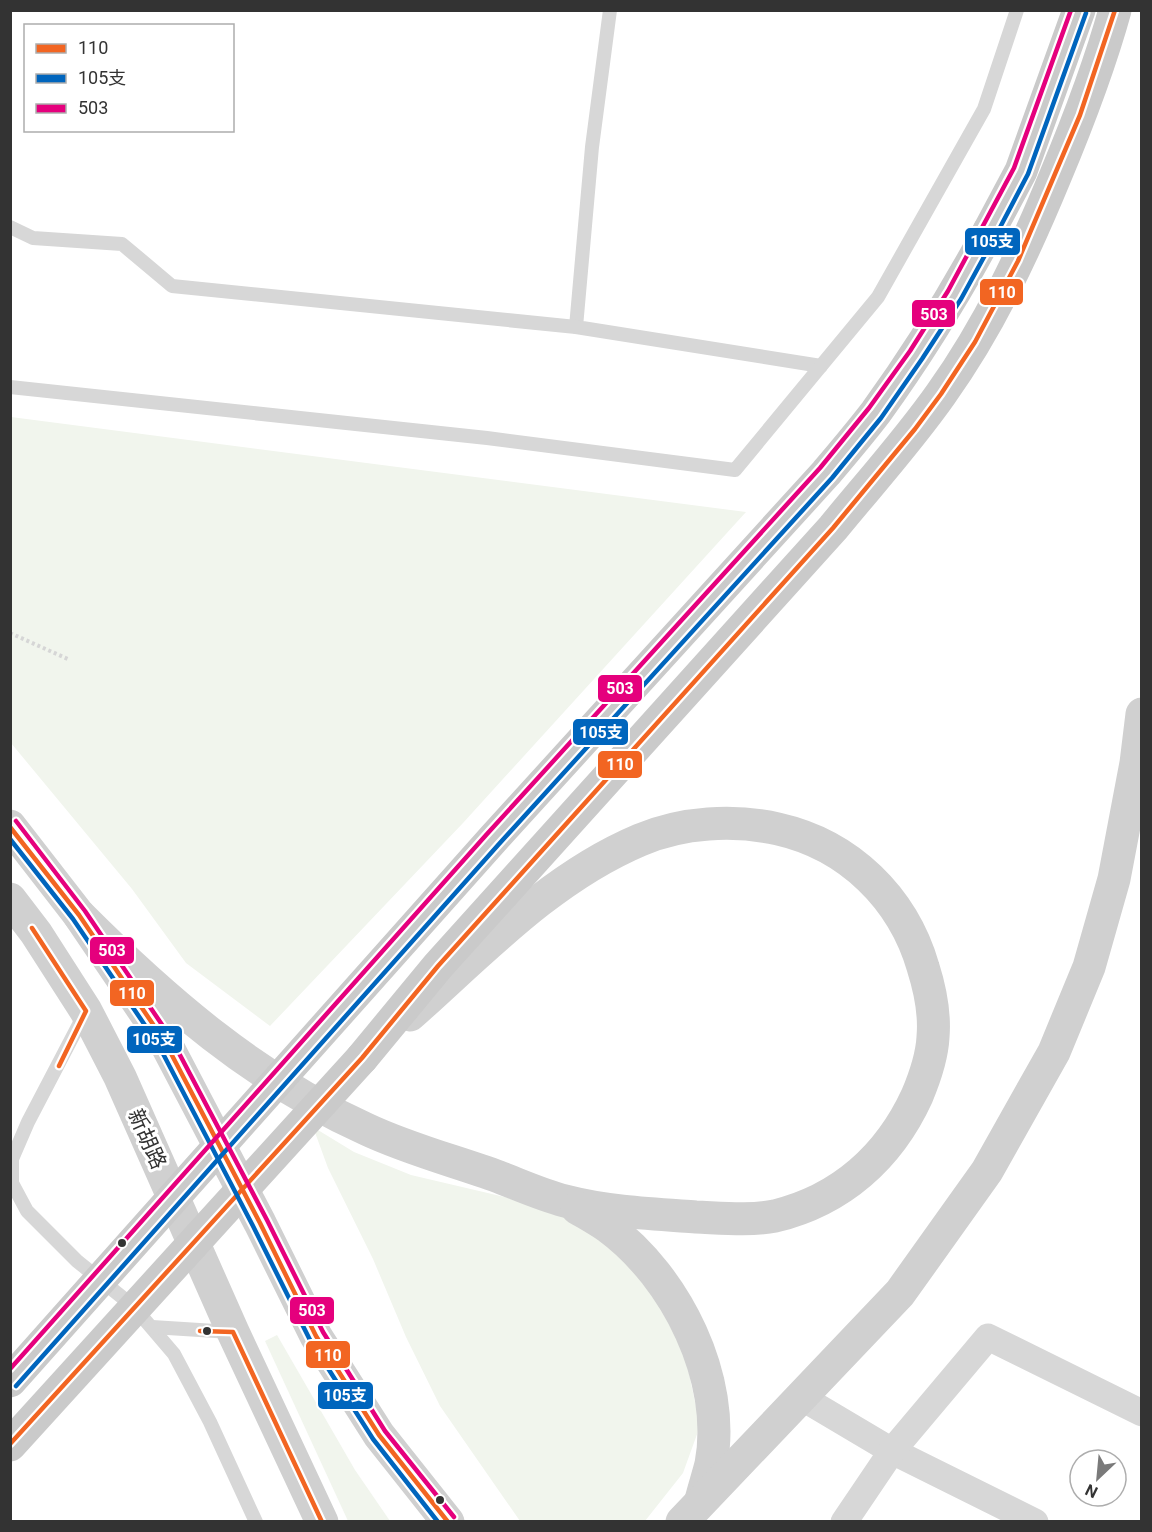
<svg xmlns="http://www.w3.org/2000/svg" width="1152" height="1532" font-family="Roboto,'Noto Sans SC',sans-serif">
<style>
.green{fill:#f1f5ed}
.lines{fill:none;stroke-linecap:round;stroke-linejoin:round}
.path{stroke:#d6d6d6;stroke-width:4;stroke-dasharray:3 3;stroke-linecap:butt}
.service{stroke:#d7d7d7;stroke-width:14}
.minor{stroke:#d7d7d7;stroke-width:27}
.secondary{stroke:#d0d0d0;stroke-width:33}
.primary{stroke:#cacaca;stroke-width:33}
.primary-bridge{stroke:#cacaca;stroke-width:33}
.bus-1-casing{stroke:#fff;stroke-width:9}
.bus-2-casing{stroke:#fff;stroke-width:9}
.bus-3-casing{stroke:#fff;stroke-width:9}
.bus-1{stroke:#f26522;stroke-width:4.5}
.bus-2{stroke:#0065bd;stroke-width:4.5}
.bus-3{stroke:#e5007d;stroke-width:4.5}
.bus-dot{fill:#333;stroke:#fff;stroke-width:2}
.labels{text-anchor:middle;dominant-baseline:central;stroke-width:6;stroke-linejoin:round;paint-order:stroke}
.street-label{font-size:21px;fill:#333;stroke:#fff}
.line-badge{stroke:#fff;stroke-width:2}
.badge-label{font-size:16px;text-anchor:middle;font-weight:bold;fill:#fff}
</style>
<rect width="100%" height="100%" fill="#fff"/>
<g class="green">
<polygon points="10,417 11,417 746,512 463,823 270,1026 186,963 132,889 11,743"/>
<polygon points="313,1127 354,1152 411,1175 564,1211 594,1227 659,1299 683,1345 700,1426 683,1473 645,1521 520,1521 440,1406 406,1337 373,1259 328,1168"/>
<polygon points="277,1335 355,1470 390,1521 348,1521 265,1341"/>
</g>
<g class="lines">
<polyline class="path" points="10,633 70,660"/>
<g class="service">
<polyline points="610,10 592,147 576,327 821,366"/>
<polyline points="10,227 33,238 122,244 172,286 576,327"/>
<polyline points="10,387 487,438 735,470 878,297 984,109 1017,10"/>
<polyline points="85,1013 28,1122 12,1159 12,1183 27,1211 77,1261 133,1306 174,1354 210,1422 256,1522"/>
<polyline points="152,1327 231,1332"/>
</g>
<g class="minor">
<polyline points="801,1397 892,1451 1035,1522"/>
<polyline points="844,1522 892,1451 988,1337 1142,1413"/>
</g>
<g class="secondary">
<polyline points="10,826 79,915 165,1042 260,1223 316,1336 379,1435 448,1522"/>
<polyline points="10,899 36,933 86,1011 120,1077 233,1332 322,1522"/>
<path d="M79,915C164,1000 255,1079 366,1129C408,1149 455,1161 499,1177C520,1185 542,1195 565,1201C607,1212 653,1214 696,1217C721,1218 750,1221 775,1216C841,1200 889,1157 917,1096C925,1077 932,1057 933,1037C935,1014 930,989 923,967C903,898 849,845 778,829C734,819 682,822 640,840C550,878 482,951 410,1015"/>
<path d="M577,1208C587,1214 598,1220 608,1227C676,1277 727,1379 711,1464C708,1476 704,1488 701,1500"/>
<polyline points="682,1522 900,1293 987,1171 1054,1052 1089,967 1114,879 1136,763 1142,714"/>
</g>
<g class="primary">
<polyline points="989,231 1021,171 1079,10"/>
<path d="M362,1058L438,966L833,528C869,484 908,441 941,394C989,327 1024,252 1055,177C1078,122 1099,68 1115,10"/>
</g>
<g class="primary-bridge">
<path d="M10,1381L493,839L826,473C843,453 860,433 876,412C918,354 955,294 989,231"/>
<polyline points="10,1445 362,1058"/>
</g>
<g class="bus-1-casing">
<g id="bus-1">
<polyline points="10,827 79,915 165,1042 260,1223 316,1336 379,1435 448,1522"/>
<polyline points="32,928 86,1011 59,1066"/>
<polyline points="200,1331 233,1332 322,1522"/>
<polyline points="10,1444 362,1058 438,966 833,528 915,429 941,394 975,342 1018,261 1080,115 1115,10"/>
</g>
</g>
<g class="bus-2-casing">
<g id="bus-2">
<polyline points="10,839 73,919 159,1046 253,1226 310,1340 373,1439 438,1522"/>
<polyline points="16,1386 499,844 832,478 881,418 922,359 961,299 996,235 1028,174 1086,13"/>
</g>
</g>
<g class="bus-3-casing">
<g id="bus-3">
<polyline points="16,821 85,911 171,1038 267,1220 323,1332 385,1431 454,1517"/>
<polyline points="10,1369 487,834 820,468 869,408 910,351 948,291 1014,168 1071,10"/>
</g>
</g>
<use href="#bus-1" class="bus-1"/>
<use href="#bus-2" class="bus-2"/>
<use href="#bus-3" class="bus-3"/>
</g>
<g class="bus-dot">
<circle cx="122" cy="1243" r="5"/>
<circle cx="207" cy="1331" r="5"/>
<circle cx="440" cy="1500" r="5"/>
</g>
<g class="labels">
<g class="street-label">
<text transform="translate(147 1139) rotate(66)">新胡路</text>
</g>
</g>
<g class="line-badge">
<rect x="964" y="227" width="57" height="29" rx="6" fill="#0065bd"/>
<rect x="979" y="278" width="45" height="28" rx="6" fill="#f26522"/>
<rect x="911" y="299" width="45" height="29" rx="6" fill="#e5007d"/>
<rect x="597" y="674" width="46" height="29" rx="6" fill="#e5007d"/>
<rect x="572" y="718" width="57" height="28" rx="6" fill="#0065bd"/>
<rect x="597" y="750" width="46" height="29" rx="6" fill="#f26522"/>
<rect x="89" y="936" width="46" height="29" rx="6" fill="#e5007d"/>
<rect x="109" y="979" width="46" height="28" rx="6" fill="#f26522"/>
<rect x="126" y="1025" width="57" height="29" rx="6" fill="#0065bd"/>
<rect x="289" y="1296" width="46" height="29" rx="6" fill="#e5007d"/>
<rect x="305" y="1340" width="46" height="29" rx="6" fill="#f26522"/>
<rect x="317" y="1381" width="57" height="29" rx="6" fill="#0065bd"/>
</g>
<g class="badge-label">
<text x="992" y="247">105支</text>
<text x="1002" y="298">110</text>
<text x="934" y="320">503</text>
<text x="620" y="694">503</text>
<text x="601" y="738">105支</text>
<text x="620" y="770">110</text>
<text x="112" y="956">503</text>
<text x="132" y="999">110</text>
<text x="154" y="1045">105支</text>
<text x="312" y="1316">503</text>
<text x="328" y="1361">110</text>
<text x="345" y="1401">105支</text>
</g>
<rect width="1152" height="1532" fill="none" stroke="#333333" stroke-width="24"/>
<rect x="24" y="24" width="210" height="108" fill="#ffffff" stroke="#adadad" stroke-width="1.5"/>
<rect x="36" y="44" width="30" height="9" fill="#f26522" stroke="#adadad" stroke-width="1.5"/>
<text x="78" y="54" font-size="18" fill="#333333">110</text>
<rect x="36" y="74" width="30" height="9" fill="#0065bd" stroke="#adadad" stroke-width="1.5"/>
<text x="78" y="84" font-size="18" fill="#333333">105支</text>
<rect x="36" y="104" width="30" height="9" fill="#e5007d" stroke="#adadad" stroke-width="1.5"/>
<text x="78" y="114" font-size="18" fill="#333333">503</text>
<g transform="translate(1098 1478) rotate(206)"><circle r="28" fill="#ffffff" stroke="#adadad" stroke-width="1.5"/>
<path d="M0-4.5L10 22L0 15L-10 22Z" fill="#7a7a7a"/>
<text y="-9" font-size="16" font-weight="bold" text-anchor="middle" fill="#333333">N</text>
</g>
</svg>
